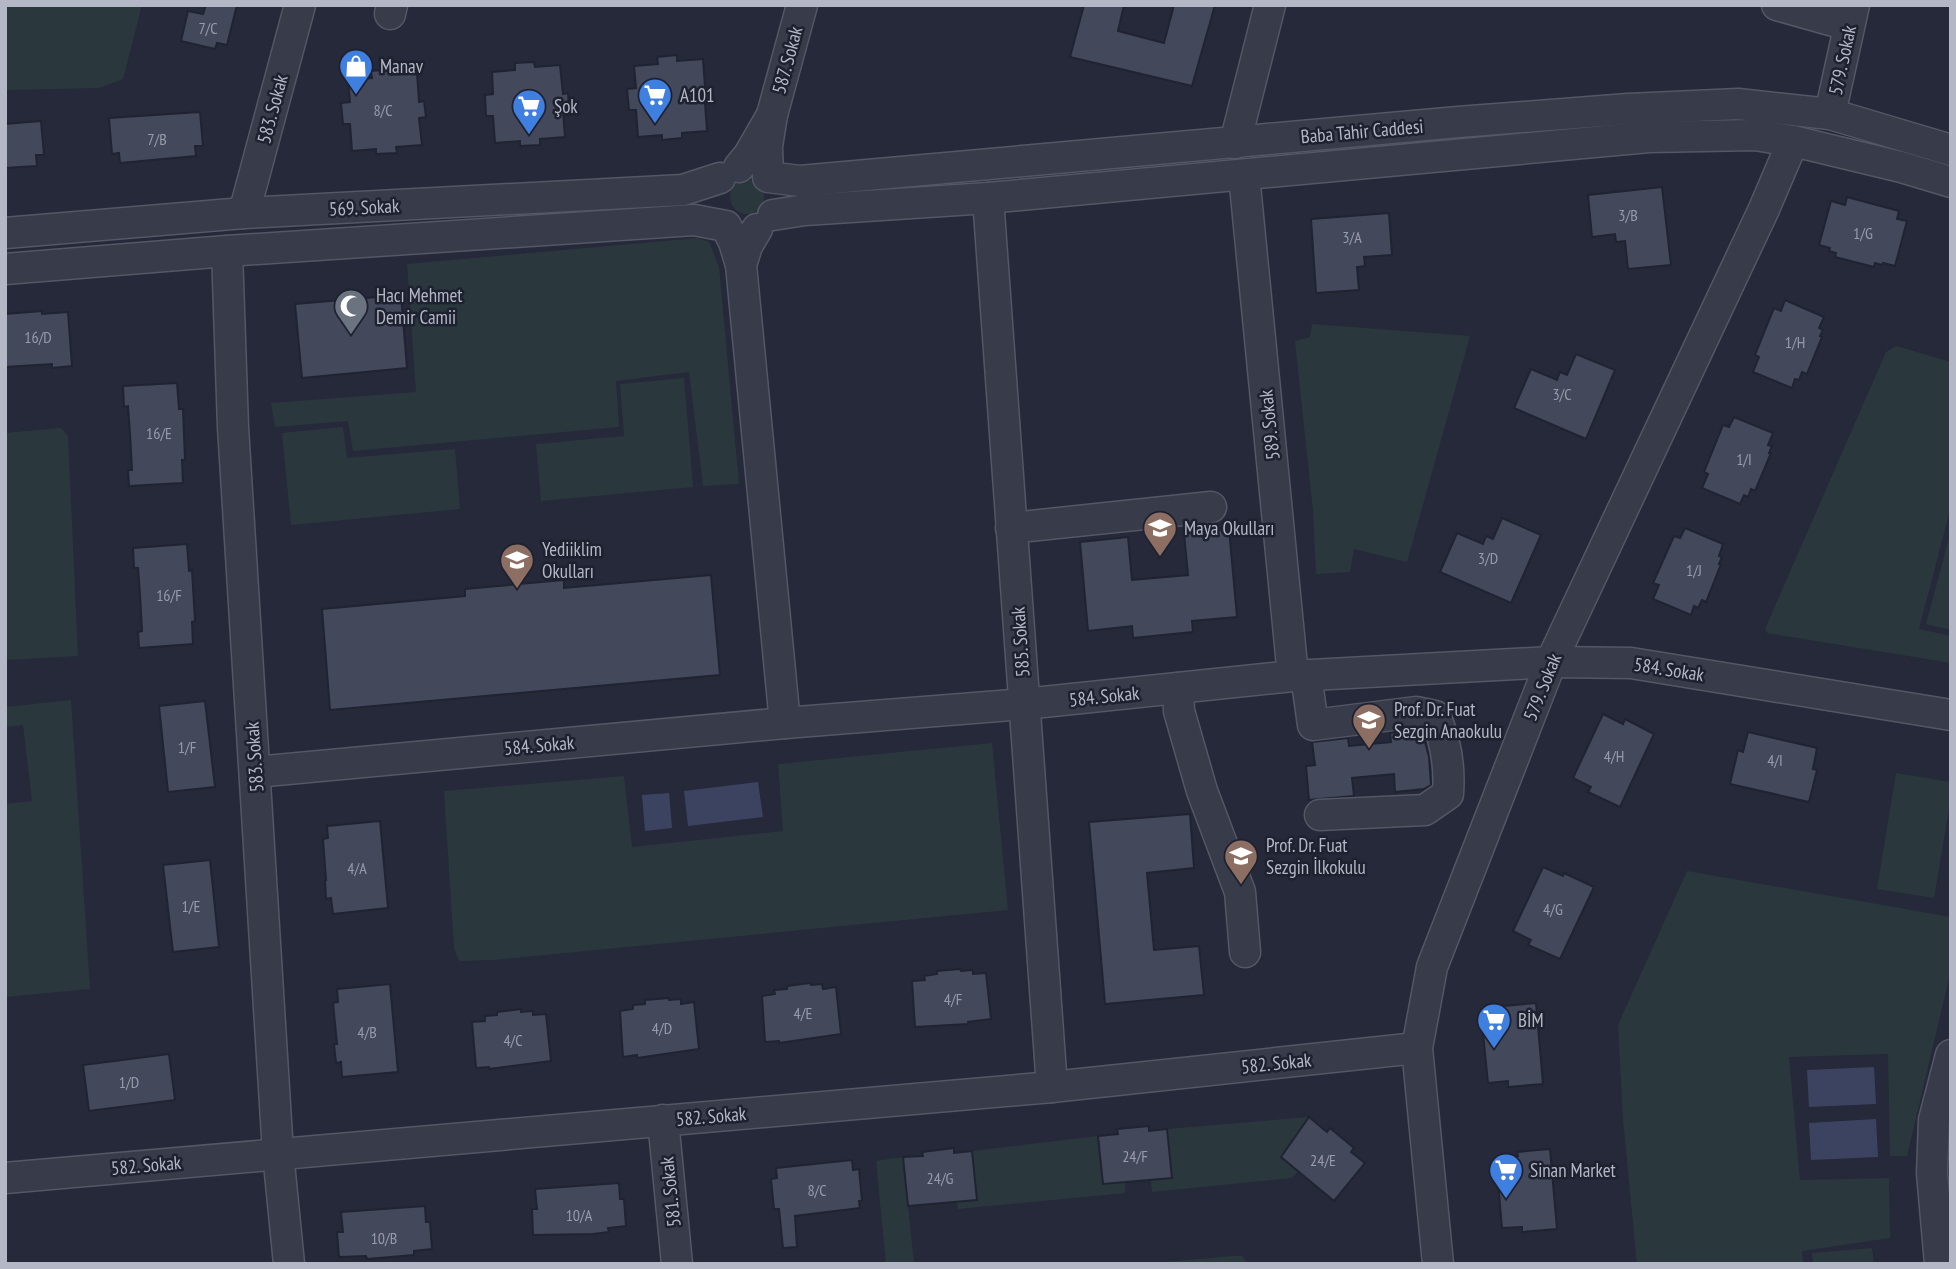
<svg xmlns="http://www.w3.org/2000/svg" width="1956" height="1269" font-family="'PT Sans Narrow',sans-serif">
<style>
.green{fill:#2a383e}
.water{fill:#3c4361}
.building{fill:#44485b;stroke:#202331;stroke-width:2}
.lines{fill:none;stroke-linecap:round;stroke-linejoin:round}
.minor-casing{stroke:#545765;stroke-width:33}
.minor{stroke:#383c4a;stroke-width:30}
.labels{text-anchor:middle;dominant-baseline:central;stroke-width:5;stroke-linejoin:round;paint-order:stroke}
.number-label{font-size:16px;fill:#989baa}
.street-label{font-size:19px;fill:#b4b7c5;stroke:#1e212f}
.poi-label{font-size:19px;fill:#b4b7c5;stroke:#1e212f;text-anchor:start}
</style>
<rect width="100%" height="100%" fill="#252939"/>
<g class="green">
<polygon points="5,5 142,5 123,79 99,88 5,90"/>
<circle cx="747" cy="197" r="17"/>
<polygon points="697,238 709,242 719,267 739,484 703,486 689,372 616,381 619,427 353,451 348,421 275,427 271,403 416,392 407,264"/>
<polygon points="1312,324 1470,336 1407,562 1354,549 1350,572 1316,574 1313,511 1295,341 1310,337"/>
<polygon points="1896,346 1951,362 1951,506 1919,629 1951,636 1951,663 1767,633 1765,629 1886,352"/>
<polygon points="684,378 693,487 541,501 536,444 624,436 620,384"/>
<polygon points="343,427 347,458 455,449 460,509 291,525 282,433"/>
<polygon points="61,428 68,436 78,656 5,660 5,433"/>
<polygon points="1949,538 1951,539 1951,630 1926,624"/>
<polygon points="71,700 90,989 5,997 5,804 32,801 23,725 5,727 5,707"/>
<polygon points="992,743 1008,910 492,960 459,961 454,948 444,791 624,776 632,847 783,831 778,764"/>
<polygon points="1896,773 1951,782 1951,797 1934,898 1877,889"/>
<polygon points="1687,871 1951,917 1951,970 1907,1156 1890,1156 1888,1054 1789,1057 1800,1180 1889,1178 1890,1238 1802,1251 1803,1264 1637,1264 1623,1120 1618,1025"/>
<polygon points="1309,1117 1281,1156 1298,1171 1292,1178 1152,1192 1151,1180 1172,1178 1167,1129"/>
<polygon points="1098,1136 1103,1183 1125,1181 1125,1193 958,1209 957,1202 977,1200 972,1151"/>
<polygon points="903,1157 914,1264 886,1264 876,1161"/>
<polygon points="1872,1248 1874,1264 1813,1264 1812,1253"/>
<polygon points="1232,1256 1242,1256 1248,1264 1145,1264"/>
</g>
<g class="water">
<polygon points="758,782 763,817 688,826 684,791"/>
<polygon points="669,793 672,828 645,831 642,795"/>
<polygon points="1874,1067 1876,1104 1809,1107 1807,1070"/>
<polygon points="1876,1119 1878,1157 1811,1160 1809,1123"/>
</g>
<g class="building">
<polygon points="206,5 237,5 227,45 217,43 215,49 181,41 188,11 203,14"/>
<polygon points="1084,5 1124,5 1118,31 1164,43 1174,5 1215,5 1192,86 1070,57"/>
<polygon points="677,55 677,61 703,59 705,87 710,87 711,103 705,103 707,131 682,133 682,138 662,140 662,135 638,137 636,110 629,110 627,89 636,88 634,66 658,64 657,57"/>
<polygon points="534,62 535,67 560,65 563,94 568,93 569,109 563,110 565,137 540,139 540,145 520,146 520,141 495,143 493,116 486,116 485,95 493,94 492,72 515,70 515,63"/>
<polygon points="391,69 391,75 417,73 419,102 424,101 426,117 419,118 422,145 396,147 397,153 376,154 376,149 352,151 350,124 343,124 341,103 350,102 348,80 372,78 371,71"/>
<polygon points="200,112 203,146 195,146 196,156 120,163 119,153 112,154 109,118"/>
<polygon points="41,121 44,155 36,155 37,166 5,168 5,124"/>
<polygon points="1662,187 1671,265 1628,269 1625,241 1616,242 1615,234 1592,237 1588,195"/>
<polygon points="1847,197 1899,211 1897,219 1907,221 1895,266 1883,263 1882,265 1875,263 1874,267 1835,257 1836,253 1829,251 1830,248 1819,245 1831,201 1845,205"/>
<polygon points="1389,213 1392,255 1364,257 1365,266 1357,267 1359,290 1316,293 1311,219"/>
<polygon points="401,295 407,368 302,378 295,304"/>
<polygon points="1785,300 1824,317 1819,328 1823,330 1820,336 1822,337 1807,374 1802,372 1799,380 1795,379 1792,388 1753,372 1759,357 1755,355 1774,308 1781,311"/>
<polygon points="42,311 42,314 68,312 72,366 52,368 52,364 5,367 5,314"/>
<polygon points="1576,354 1615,370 1586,439 1514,408 1531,369 1557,380 1560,372 1567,375"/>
<polygon points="177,383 179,409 183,409 185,460 182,460 183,483 129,486 128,470 132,470 130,433 128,406 124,407 123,386"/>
<polygon points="1734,417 1773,433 1768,445 1772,446 1769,453 1771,453 1755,491 1751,489 1748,497 1744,495 1740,504 1702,488 1708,474 1704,472 1723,425 1729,427"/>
<polygon points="1502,518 1541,535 1511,603 1440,572 1457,533 1483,544 1486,536 1493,539"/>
<polygon points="1685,528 1723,544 1719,556 1722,557 1719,564 1721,564 1706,602 1702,600 1698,608 1694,606 1691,615 1653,599 1659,585 1653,583 1674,536 1680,538"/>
<polygon points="1229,529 1237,617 1192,621 1193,632 1133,638 1132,626 1088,631 1080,542 1128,537 1132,580 1188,575 1184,533"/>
<polygon points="187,544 189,571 192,570 195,621 192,622 193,644 139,648 138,632 142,631 140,594 138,568 134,568 133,548"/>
<polygon points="711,575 720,675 330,710 322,609 465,596 465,589 564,580 564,588"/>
<polygon points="205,701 215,787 168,792 159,706"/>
<polygon points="1603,714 1623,724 1625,719 1654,734 1620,807 1588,792 1591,787 1573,778"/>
<polygon points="1415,730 1422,731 1429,757 1431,785 1424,789 1395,792 1394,774 1352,778 1354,796 1309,800 1306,766 1315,765 1312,742 1348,738 1349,746 1391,742 1390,733"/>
<polygon points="1748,732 1817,748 1813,769 1817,770 1809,802 1730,784 1738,750 1743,752"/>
<polygon points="1190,814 1194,868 1147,873 1154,950 1199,946 1204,995 1105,1004 1089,822"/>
<polygon points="380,821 388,908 333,914 331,898 326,899 325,880 326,880 323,839 328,838 327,826"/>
<polygon points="210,860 219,947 173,952 163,865"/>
<polygon points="1543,867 1563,876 1564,873 1594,887 1560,959 1528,945 1531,940 1513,931"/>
<polygon points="960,969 961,971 973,970 973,974 986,973 991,1019 968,1022 968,1024 915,1027 912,981 925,980 924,976 937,974 937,971"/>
<polygon points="810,983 811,985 822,984 823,989 836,987 841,1034 779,1043 779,1041 765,1042 762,996 775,994 774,990 787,989 787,986"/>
<polygon points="390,984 398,1072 342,1077 341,1062 336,1063 334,1044 337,1044 333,1003 338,1002 337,989"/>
<polygon points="669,998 669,1000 681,999 681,1004 694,1002 699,1049 637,1058 637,1055 623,1057 620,1011 633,1009 633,1005 645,1004 645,1000"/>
<polygon points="1536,1003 1543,1084 1508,1087 1508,1081 1488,1083 1481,1013 1503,1011 1503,1006"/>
<polygon points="521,1009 521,1012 533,1011 533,1015 546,1014 551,1061 489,1069 489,1067 476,1068 472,1022 485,1021 485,1016 497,1015 497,1012"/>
<polygon points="169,1054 175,1100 89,1111 83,1065"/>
<polygon points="1309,1117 1327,1132 1330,1128 1354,1148 1351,1152 1365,1163 1334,1201 1281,1157"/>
<polygon points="1149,1126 1149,1131 1167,1129 1172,1178 1103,1184 1098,1136 1118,1134 1117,1129"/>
<polygon points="954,1148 954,1153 972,1151 977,1200 908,1206 903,1157 923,1156 922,1152"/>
<polygon points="1550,1149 1557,1229 1522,1232 1522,1227 1502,1228 1496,1158 1518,1156 1517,1152"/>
<polygon points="852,1160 853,1170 859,1169 862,1201 859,1201 860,1208 795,1216 797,1247 783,1248 779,1209 774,1209 771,1179 777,1178 776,1168"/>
<polygon points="619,1183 620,1199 624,1199 626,1226 608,1228 609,1232 593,1234 533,1235 532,1209 537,1209 535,1189"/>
<polygon points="425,1206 426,1222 430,1222 432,1249 414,1251 414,1255 367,1259 366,1256 339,1257 337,1232 343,1232 341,1212"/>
</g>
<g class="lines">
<g class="minor-casing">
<g id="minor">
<polyline points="1777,5 1848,25"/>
<polyline points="390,14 392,5"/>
<polyline points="1830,114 1854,5"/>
<polyline points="772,115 802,5"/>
<polyline points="1235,143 1270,5"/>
<polyline points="739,167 749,155 772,115 767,146 768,177 800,181 1458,122 1628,109 1738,104 1830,114 1951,150"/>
<polyline points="1244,175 1293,676"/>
<polyline points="988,198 1052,1087"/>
<polyline points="244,213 300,5"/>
<polyline points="773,215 805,210 988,198 1649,137 1755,135 1793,141 1901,167 1951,182"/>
<polyline points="5,233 244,213 683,190 720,178"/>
<polyline points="227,251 233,427 278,1153 289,1264"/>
<polyline points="741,265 785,723"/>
<polyline points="5,269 227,251 694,220 726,226 734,242 741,265 747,246 757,229"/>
<polyline points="1011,528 1211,507"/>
<path d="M1306,675L1313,725L1416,712L1435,716C1446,741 1450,767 1448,794L1425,810L1320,815"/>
<polyline points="1178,688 1179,711 1202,791 1240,892 1245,952"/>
<polyline points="255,772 785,723 1024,704 1293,676 1551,662 1631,663 1951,715"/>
<polyline points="663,1120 677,1264"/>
<polyline points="5,1178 1052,1087 1417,1048"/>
<polyline points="1438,1264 1417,1048 1432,967 1551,662 1764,209 1793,141"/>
<polyline points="1940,1264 1932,1173 1934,1120 1951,1055"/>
</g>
</g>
<use href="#minor" class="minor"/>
</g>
<defs>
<g id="shop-pin" transform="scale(1.75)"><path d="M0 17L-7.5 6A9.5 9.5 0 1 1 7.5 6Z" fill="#3f7fe0" stroke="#1e212f"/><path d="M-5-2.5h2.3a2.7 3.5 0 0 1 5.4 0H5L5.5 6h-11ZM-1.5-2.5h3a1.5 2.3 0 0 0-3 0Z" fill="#fff"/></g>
<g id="supermarket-pin" transform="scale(1.75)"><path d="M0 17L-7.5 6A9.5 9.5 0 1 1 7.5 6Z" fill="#3f7fe0" stroke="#1e212f"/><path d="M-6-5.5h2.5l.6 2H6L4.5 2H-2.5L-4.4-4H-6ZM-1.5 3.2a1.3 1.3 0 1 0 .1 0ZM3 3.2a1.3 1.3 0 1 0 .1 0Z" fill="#fff"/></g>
<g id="mosque-pin" transform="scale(1.75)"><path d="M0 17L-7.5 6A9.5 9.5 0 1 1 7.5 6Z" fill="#6b7280" stroke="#1e212f"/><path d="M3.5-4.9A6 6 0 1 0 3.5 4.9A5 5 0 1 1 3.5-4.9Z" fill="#fff"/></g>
<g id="school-pin" transform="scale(1.75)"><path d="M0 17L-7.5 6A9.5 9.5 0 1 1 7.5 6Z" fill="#8d6e63" stroke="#1e212f"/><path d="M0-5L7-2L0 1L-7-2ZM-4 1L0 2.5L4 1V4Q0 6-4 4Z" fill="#fff"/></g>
</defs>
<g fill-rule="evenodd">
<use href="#shop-pin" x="356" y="66"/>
<use href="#supermarket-pin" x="655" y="95"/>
<use href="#supermarket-pin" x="529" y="106"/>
<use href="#mosque-pin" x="351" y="306"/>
<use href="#school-pin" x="1160" y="528"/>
<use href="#school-pin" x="517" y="560"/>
<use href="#school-pin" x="1369" y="720"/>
<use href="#school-pin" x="1241" y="856"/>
<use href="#supermarket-pin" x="1494" y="1020"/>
<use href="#supermarket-pin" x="1506" y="1170"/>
</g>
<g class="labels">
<g class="number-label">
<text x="208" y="28">7/C</text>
<text x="383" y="110">8/C</text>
<text x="157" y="139">7/B</text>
<text x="1628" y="215">3/B</text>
<text x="1863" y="233">1/G</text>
<text x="1352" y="237">3/A</text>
<text x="38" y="337">16/D</text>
<text x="1795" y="342">1/H</text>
<text x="1562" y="394">3/C</text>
<text x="159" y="433">16/E</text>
<text x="1744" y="459">1/I</text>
<text x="1488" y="558">3/D</text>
<text x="1694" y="570">1/J</text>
<text x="169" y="595">16/F</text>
<text x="187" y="747">1/F</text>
<text x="1614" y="756">4/H</text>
<text x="1775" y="760">4/I</text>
<text x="357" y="868">4/A</text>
<text x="191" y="906">1/E</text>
<text x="1553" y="909">4/G</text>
<text x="953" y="999">4/F</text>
<text x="803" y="1013">4/E</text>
<text x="662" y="1028">4/D</text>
<text x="367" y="1032">4/B</text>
<text x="513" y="1040">4/C</text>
<text x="129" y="1082">1/D</text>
<text x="1135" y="1156">24/F</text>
<text x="1323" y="1160">24/E</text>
<text x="940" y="1178">24/G</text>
<text x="817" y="1190">8/C</text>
<text x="579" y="1215">10/A</text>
<text x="384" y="1238">10/B</text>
</g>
<g class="street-label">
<text transform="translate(787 60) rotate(-75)">587. Sokak</text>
<text transform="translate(1842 60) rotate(-78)">579. Sokak</text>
<text transform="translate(272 109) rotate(-75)">583. Sokak</text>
<text transform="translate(1362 131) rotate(-5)">Baba Tahir Caddesi</text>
<text transform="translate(364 207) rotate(-3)">569. Sokak</text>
<text transform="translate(1269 425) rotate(-96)">589. Sokak</text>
<text transform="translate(1020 642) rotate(-94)">585. Sokak</text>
<text transform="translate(1669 669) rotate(9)">584. Sokak</text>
<text transform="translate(1542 687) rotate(-68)">579. Sokak</text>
<text transform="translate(1104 696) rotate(-6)">584. Sokak</text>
<text transform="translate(539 745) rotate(-5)">584. Sokak</text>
<text transform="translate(254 757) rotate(-94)">583. Sokak</text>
<text transform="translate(1276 1063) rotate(-6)">582. Sokak</text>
<text transform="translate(711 1116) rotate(-5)">582. Sokak</text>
<text transform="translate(146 1165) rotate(-5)">582. Sokak</text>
<text transform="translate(670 1192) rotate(-96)">581. Sokak</text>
</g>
<g class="poi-label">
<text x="380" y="66">Manav</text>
<text x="680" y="95">A101</text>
<text x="554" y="106">Şok</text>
<text x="376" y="295">Hacı Mehmet<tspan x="376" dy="22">Demir Camii</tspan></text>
<text x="1184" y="528">Maya Okulları</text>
<text x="542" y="549">Yediiklim<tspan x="542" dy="22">Okulları</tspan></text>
<text x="1394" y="709">Prof. Dr. Fuat<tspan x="1394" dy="22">Sezgin Anaokulu</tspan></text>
<text x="1266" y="845">Prof. Dr. Fuat<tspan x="1266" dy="22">Sezgin İlkokulu</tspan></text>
<text x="1518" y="1020">BİM</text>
<text x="1530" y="1170">Sinan Market</text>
</g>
</g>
<rect width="1956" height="1269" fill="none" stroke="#b4b7c5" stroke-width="14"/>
</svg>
